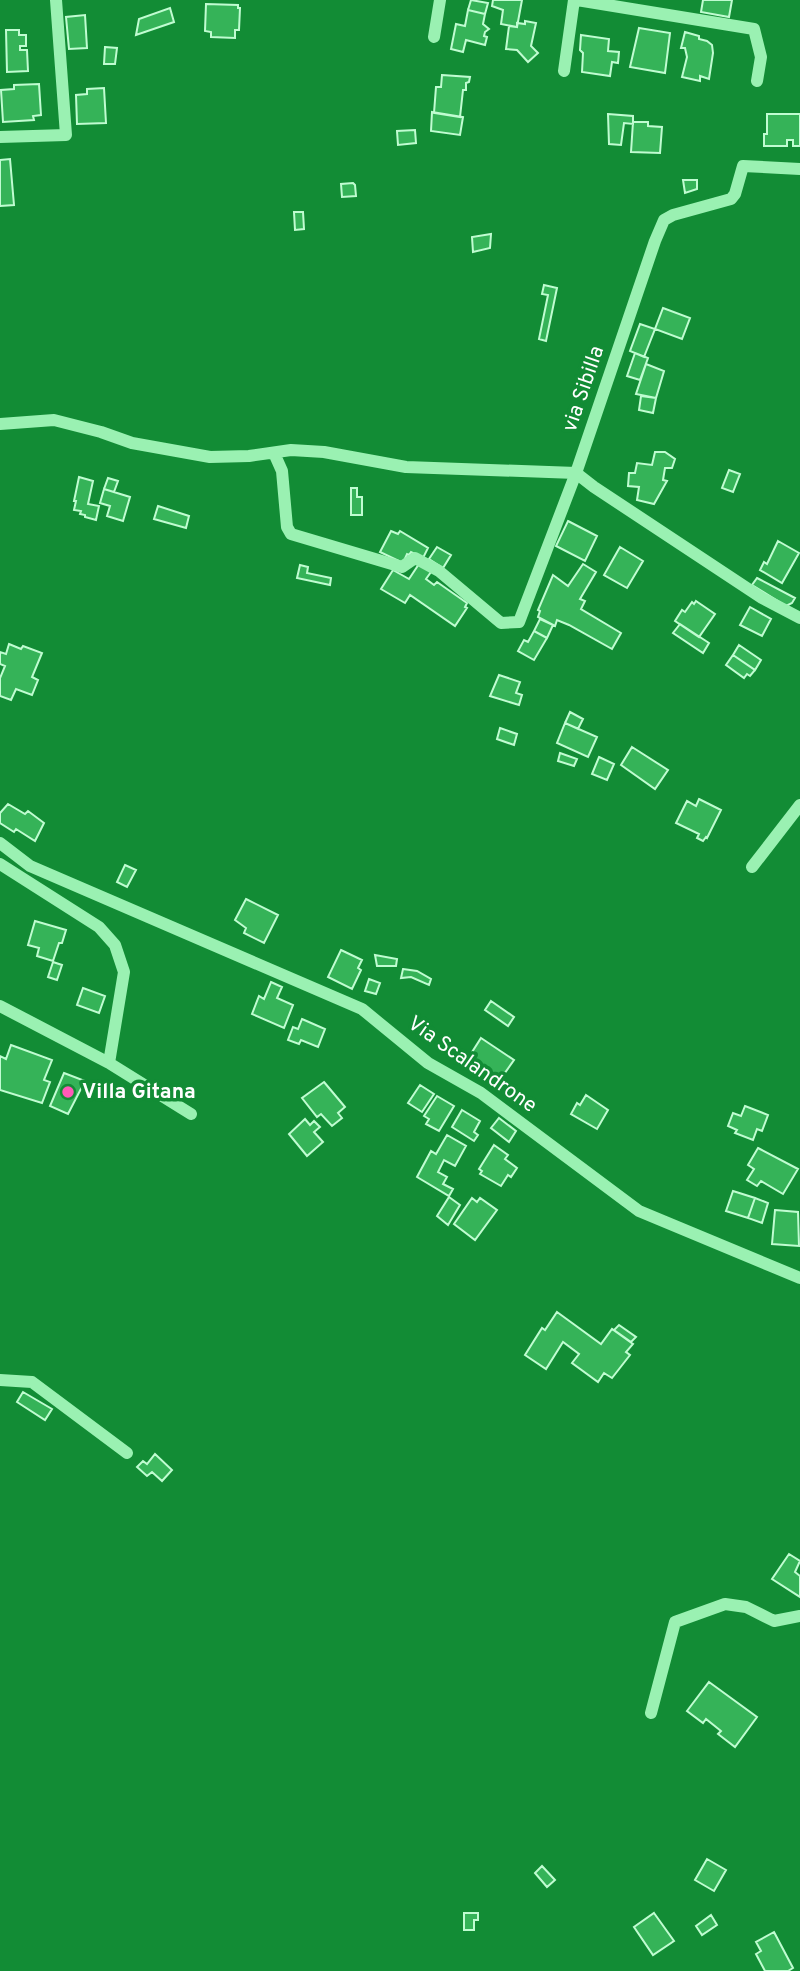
<svg xmlns="http://www.w3.org/2000/svg" width="800" height="1971" font-family="Overpass,sans-serif">
<style>
.building{fill:#35b358;stroke:#c0fcd1;stroke-width:2}
.lines{fill:none;stroke-linecap:round;stroke-linejoin:round}
.minor{stroke:#9af1b2;stroke-width:12}
.poi-dot{fill:#ff5ab7;stroke:#128c35;stroke-width:2.5}
.labels{text-anchor:middle;dominant-baseline:central;stroke-width:7;stroke-linejoin:round;paint-order:stroke}
.street-label{font-size:21px;fill:#fff;stroke:#128c35}
.poi-label{font-size:21px;font-weight:bold;fill:#fff;stroke:#128c35;text-anchor:start}
</style>
<rect width="100%" height="100%" fill="#128c35"/>
<!-- building -->
<path class="building" d="M471,0L488,3L485,14L468,10Z
M493,0H522L517,27L501,24L503,10L492,6Z
M703,0H732L729,17L701,12Z
M206,4L238,5V8H240L239,30H235V38L211,37V32L205,31Z
M170,8L174,22L136,35L139,19Z
M468,10L485,14L483,24L489,29L485,32L484,36L487,37L485,45L466,40L463,52L451,49L456,24L465,26Z
M85,15L87,48L69,49L66,17Z
M525,21L536,23L531,46L538,53L528,62L517,50L506,49L509,26L517,27V23L525,24Z
M639,28L670,33L665,73L630,67Z
M6,30H19V35H26V46H20V50H27L28,71L7,72Z
M685,32L699,36V39L707,41L712,45L713,53L709,79L700,76V81L682,77L687,57L685,48H681Z
M581,35L609,39L608,51L619,52L618,63L612,62L610,76L582,72L583,53L580,50Z
M105,47L117,48L115,64H104Z
M442,75L470,77L469,82L466,83V90H463L460,117L434,113L436,87H441Z
M39,84L41,115L33,116L34,120L3,122L1,90L14,89V85Z
M104,88L106,123L77,124L76,95L87,94V89Z
M432,112L463,117L460,135L431,131Z
M608,114L633,116V124L624,123L621,145L609,144Z
M767,114H800V146H793V140H787V146H764V134H767Z
M633,122H648V126L662,127L660,153L631,152Z
M415,130L416,143L398,145L397,131Z
M10,159L14,205L0,206V160Z
M683,180H697V189L685,193Z
M353,183L355,185L356,196L342,197L341,184Z
M294,212H303L304,229L295,230Z
M491,234L490,248L473,252L472,237Z
M544,285L557,288L546,341L539,339L548,295L542,294Z
M663,308L690,318L682,339L655,329Z
M640,324L655,329L644,357L630,351Z
M635,353L648,358L640,380L627,376Z
M646,364L664,371L656,398L636,394Z
M641,396L656,398L653,413L639,410Z
M655,452H665L675,459L672,468H665L663,480L667,481L654,504L637,500L639,487L628,486L629,473H635L637,463L652,465Z
M729,470L740,474L733,492L722,488Z
M79,477L93,481L88,504L99,506L96,520L85,517V515L80,514L81,511L74,510L76,501H74Z
M108,478L118,481L114,492L104,489Z
M351,488H357V497H362V515H351Z
M104,489L130,497L123,521L107,516L110,506L100,503Z
M158,506L189,516L186,528L154,519Z
M568,521L597,536L585,561L556,546Z
M391,531L398,534L400,531L428,548L423,558L411,552L409,555L407,554L403,563L380,552Z
M778,541L799,553L782,583L760,570L764,562L767,564Z
M437,547L451,555L443,568L429,559Z
M620,547L643,561L627,588L604,575Z
M419,564L431,572L426,579L434,585L437,582L467,603L465,607L467,608L455,626L410,595L405,603L381,589L393,570L409,579Z
M583,564L596,572L580,599L585,601L581,609L621,633L612,649L569,625L557,620L555,626L538,617L540,611L538,610L553,575L568,586Z
M300,565L308,567L307,573L331,578L330,585L297,578Z
M757,578L795,598L792,603L786,606L752,585Z
M696,601L715,614L699,637L675,621L682,610L685,612L692,602L694,604Z
M750,607L771,619L762,636L740,625Z
M540,619L553,625L547,638L534,631Z
M680,624L709,643L703,653L673,633Z
M534,631L547,638L534,660L518,651L524,640L528,642Z
M9,644L21,649L23,646L42,653L32,677L38,680L32,695L16,689L11,700L0,696V678L5,666L0,664V652L6,654Z
M739,645L761,660L755,670L733,655Z
M733,655L755,670L750,676L747,674L744,678L726,665Z
M499,675L520,682L516,693L522,695L519,705L490,696Z
M570,712L583,719L578,729L565,723Z
M565,723L597,737L588,757L557,743Z
M500,728L517,734L514,745L497,739Z
M632,747L668,770L655,789L621,765Z
M560,753L577,759L574,766L558,761Z
M599,757L614,764L607,780L592,774Z
M699,799L721,810L707,838L706,837L703,841L697,838L699,834L676,823L687,801L696,806Z
M8,804L25,814L28,811L44,823L35,841L16,829L14,832L0,823V813Z
M125,865L136,870L127,887L117,882Z
M246,899L278,915L264,943L244,933L246,928L235,920Z
M35,921L66,930L62,943H59L53,961L37,956L39,948L28,945Z
M341,950L362,960L358,968L361,970L352,989L328,977Z
M375,955L397,959L396,966H377Z
M53,962L62,965L57,980L48,977Z
M403,969L417,971L431,979L429,985L411,977L401,978Z
M369,979L380,983L376,994L365,991Z
M271,982L282,987L277,998L293,1005L284,1028L252,1014L259,996L264,999Z
M83,988L105,996L99,1013L77,1005Z
M491,1001L514,1017L508,1026L485,1010Z
M302,1019L325,1029L318,1047L301,1040L299,1044L288,1040L293,1027L298,1029Z
M481,1038L514,1060L497,1084L471,1067L473,1064L467,1060Z
M11,1045L52,1060L44,1080L50,1082L42,1103L0,1090V1056L6,1059Z
M64,1073L85,1081L68,1114L50,1106Z
M324,1082L345,1107L338,1113L342,1118L332,1126L321,1114L317,1117L302,1098Z
M420,1085L434,1094L422,1112L408,1103Z
M586,1095L608,1110L597,1129L571,1114L577,1103L580,1105Z
M437,1096L454,1106L439,1131L426,1124L429,1119L424,1116Z
M745,1106L768,1115L762,1131L757,1129L753,1140L735,1133L737,1130L728,1126L733,1113L741,1116Z
M462,1110L480,1121L474,1132L478,1135L474,1141L452,1127Z
M499,1118L516,1131L509,1142L491,1128Z
M305,1119L310,1125L314,1121L320,1127L314,1132L323,1142L307,1156L289,1134Z
M447,1135L466,1146L455,1166L444,1160L438,1172L447,1177L443,1184L453,1189L449,1196L417,1177L431,1151L436,1154Z
M494,1145L508,1155L505,1159L517,1168L511,1177L508,1175L501,1186L480,1174L482,1171L479,1169Z
M758,1148L798,1169L783,1194L761,1181L757,1186L747,1180L754,1169L748,1165Z
M733,1191L755,1198L748,1218L726,1211Z
M449,1197L460,1205L448,1225L437,1216Z
M472,1198L477,1202L480,1198L497,1210L475,1240L454,1224Z
M755,1198L768,1203L762,1223L748,1218Z
M775,1210L798,1212L799,1246L772,1244Z
M557,1312L601,1344L612,1329L633,1344L626,1352L630,1355L612,1378L604,1373L598,1382L572,1363L579,1354L563,1342L546,1369L525,1355L542,1328L545,1330Z
M619,1325L636,1337L631,1342L614,1330Z
M23,1392L52,1409L45,1420L17,1402Z
M155,1454L172,1470L162,1481L152,1472L147,1476L137,1467L143,1461L147,1464Z
M789,1554L800,1561L795,1572L800,1576V1597L772,1579Z
M709,1682L757,1717L735,1747L718,1734L721,1731L706,1719L703,1723L687,1711Z
M707,1859L726,1870L714,1891L695,1880Z
M542,1866L555,1880L547,1887L535,1873Z
M464,1913H478V1920H474V1930H464Z
M654,1913L674,1941L653,1955L634,1927Z
M711,1915L717,1925L702,1935L696,1926Z
M774,1932L793,1968L788,1971H765L756,1954L761,1951L756,1942Z"/>
<g class="lines">
<!-- minor -->
<path class="minor" d="M577,0L754,29L761,57L757,81
M434,37L440,0
M564,71L574,0
M0,137L66,135L56,0
M800,169L743,166L735,194L731,199L673,215L664,220L655,241L576,473L594,487L762,598L800,618
M0,424L54,420L101,432L132,443L210,457L249,456L291,450L324,452L406,467L576,473L519,622L501,623L439,571L415,558L402,567L291,534L287,527L282,471L274,453
M0,843L30,866L362,1009L428,1063L481,1093L639,1211L800,1278
M0,864L99,927L115,945L124,972L109,1063L0,1006
M752,867L800,805
M109,1063L191,1114
M0,1380L32,1382L127,1453
M651,1713L675,1622L725,1604L746,1607L774,1621L800,1616"/>
</g>
<!-- markers -->
<circle class="poi-dot" cx="68" cy="1092" r="7"/>
<g class="labels">
<!-- street labels -->
<g class="street-label">
<text transform="translate(584 389) rotate(-71)">via Sibilla</text>
<text transform="translate(472 1065) rotate(35)">Via Scalandrone</text>
</g>
<!-- poi labels -->
<g class="poi-label">
<text x="82" y="1092">Villa Gitana</text>
</g>
</g>
</svg>
